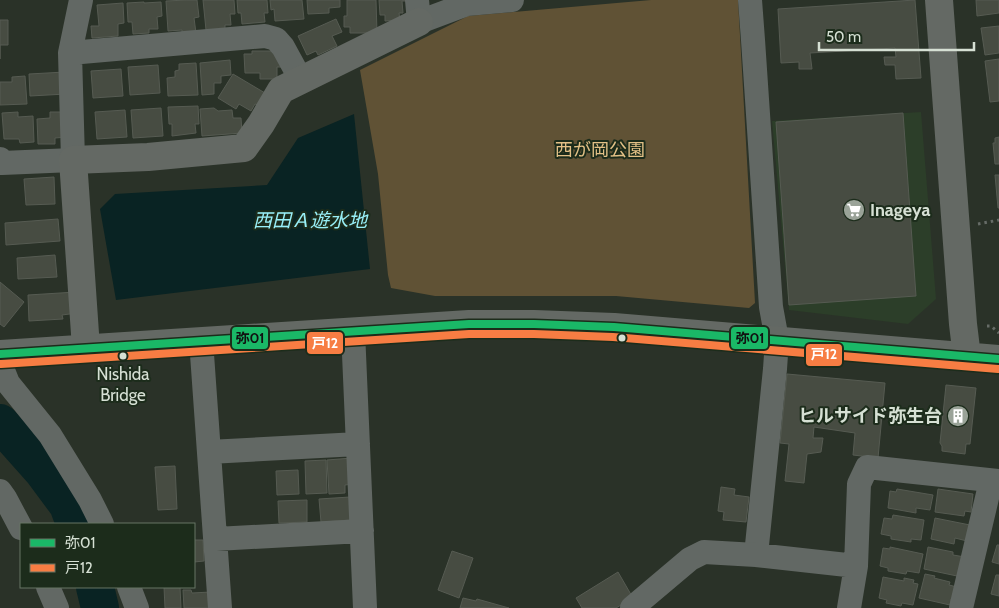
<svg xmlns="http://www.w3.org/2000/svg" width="999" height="608" font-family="Cabin,'Noto Sans JP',sans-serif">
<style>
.built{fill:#2c3e29}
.green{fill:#605235}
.water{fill:#092323}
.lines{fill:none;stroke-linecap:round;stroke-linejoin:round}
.river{stroke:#092323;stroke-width:38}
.building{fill:#474c42;stroke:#565b52}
.path{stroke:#666c67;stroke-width:3;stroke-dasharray:2.5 4;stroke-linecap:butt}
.street{stroke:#626864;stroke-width:24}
.secondary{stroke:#646964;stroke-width:28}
.bus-1-casing{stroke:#1c2c1b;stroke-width:11}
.bus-2-casing{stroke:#1c2c1b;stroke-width:11}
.bus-1{stroke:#1ab867;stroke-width:8}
.bus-2{stroke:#f77d43;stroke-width:8}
.bus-dot{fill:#d6e0d4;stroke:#1c2c1b;stroke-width:2}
.labels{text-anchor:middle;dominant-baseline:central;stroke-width:4;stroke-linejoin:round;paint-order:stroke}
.bus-label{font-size:17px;fill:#d6e0d4;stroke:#1c2c1b}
.park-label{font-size:18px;fill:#e2c086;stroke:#1c2c1b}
.poi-label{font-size:18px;font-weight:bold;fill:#d6e0d4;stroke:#1c2c1b;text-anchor:start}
.water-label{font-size:19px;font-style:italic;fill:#98eff7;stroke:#1c2c1b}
.line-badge{stroke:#1c2c1b;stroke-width:2}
.badge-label{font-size:14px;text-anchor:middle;font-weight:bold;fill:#fff}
.pale-badge-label{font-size:14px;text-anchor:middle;font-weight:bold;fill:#111}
</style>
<rect width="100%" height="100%" fill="#2a3228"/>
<!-- built -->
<path class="built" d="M921,112L936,299L908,324L789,310L772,121Z"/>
<!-- green -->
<path class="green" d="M651,0H738L755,303L749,308L616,296H435L391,288L388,275L378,174L360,70L468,16Z"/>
<!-- water -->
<path class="water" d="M354,114L370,269L116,300L100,209L115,194L267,185L298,138Z"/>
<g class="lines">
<!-- river -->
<path class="river" d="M0,423L42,470L68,505L75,524
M95,587L100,608"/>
</g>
<!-- building -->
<path class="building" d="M187,0H197L199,17L194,18L196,33L182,34V30L168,31L166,1Z
M203,0H234L235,14H230L231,25H225V31L206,30Z
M237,0H267L268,13H264L265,22L242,24L241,13H238Z
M270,0H302L304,19L275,21L274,9L271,10Z
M307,0H340V7L329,8V13L308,14Z
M347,0H376L377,33H350V27H344V16H347Z
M379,0H407V1H402L403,13H399L400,20L385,21V15H380Z
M915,0L921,78L896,79L895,65H885L884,57H896L895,48L810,53L812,69H799V62L781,63L778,9Z
M976,0H999V13L977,16Z
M144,2V3L161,2L162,16L157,17L158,29H149V33L133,34L132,22H128L127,3Z
M123,3L124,23L118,24V36L92,38L91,26H99L97,5Z
M336,19L342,32L332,36L337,46L318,55L316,51L307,55L298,36Z
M0,20H8V45H0V59Z
M999,26V53L985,55L981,28Z
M252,51H282V67H277V79H260V73H245L244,54H252Z
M999,59V101L990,102L985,61Z
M230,60L231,75L221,76V83H214V94L202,95L200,63Z
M196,63L198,95L168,96L167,78L175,77V71L179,70V64Z
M158,65L160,93L130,95L128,67Z
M121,69L123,96L93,98L91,71Z
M65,72L66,94L30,96L29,74Z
M233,74L265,93L258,105L255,104L251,111L239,104L236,109L218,98Z
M25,76L27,104L0,105V82H12V77Z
M198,106L199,124H195L196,133L172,136V124H169L168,107Z
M161,108L163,136L133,138L131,110Z
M214,108L218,111L232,110L233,118H241L242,133L202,136L200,109Z
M125,110L127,137L97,139L95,112Z
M18,112V117L33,116L34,142L20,143L19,139H4L2,113Z
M50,112H66L67,137L55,138V144H38L37,119L50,118Z
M903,113L916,296L789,305L776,122Z
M999,137V164H995L993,143H995V138Z
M995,175H999V208H998Z
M54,177L55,204L26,205L24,179Z
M58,219L60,241L6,245L5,223Z
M55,255L57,277L18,279L17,258Z
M0,282L24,302L4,327L0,324Z
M76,292L77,313L62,315L63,319L29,321L28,295Z
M787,374L885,383L878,458L853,455L855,433L814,427L813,438H823L821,452L807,454L804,483L785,481L789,444L780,443Z
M946,385L976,388L970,444H966L965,454L942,451V446L940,443Z
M352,458L354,484L345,485V493L329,494L327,460Z
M326,460L327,493L306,494L305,461Z
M175,466L177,509L158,510L155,467Z
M298,470L299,494L277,495L276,471Z
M721,487L735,489L734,495L749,497L746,522L723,520L724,512L718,511Z
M897,489L933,495L930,510L916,508V513L888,508L890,491L896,492Z
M938,489L973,494L971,512L965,511L964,516L935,512Z
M350,497L352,520L321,522L319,499Z
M307,500V522L279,523L278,501Z
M893,515L924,520L921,540L911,539V542L891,539V536L881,534L884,518L892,519Z
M935,518L970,525L967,541L955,538L954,544L931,539Z
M194,540H203L204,561L194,562Z
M997,545H999V564L992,562Z
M890,547L923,554L919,573L907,571L906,574L888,571V568L880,566L883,548L890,549Z
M928,547L953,552V555L965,557L957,576L924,569Z
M452,551L473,558L459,598L438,590Z
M618,572L633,598L616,608H582L576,598Z
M925,574L935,576L934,578L950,582L949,585L957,587L954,599H951L950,605L919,598Z
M996,575H999V596L991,594Z
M883,577L904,581V578L914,580L913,583L918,584L913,605L902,603L901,606L886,603L887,600L879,598Z
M164,587H180L181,608H165Z
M183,590H191L192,593L211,592V608H184Z
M463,598L476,601L477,599L509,608H460Z"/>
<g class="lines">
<!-- path -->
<path class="path" d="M978,224L999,220
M987,326H991L999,333"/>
<!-- street -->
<path class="street" d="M417,0L419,22L467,4L512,0
M750,0L753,40L771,307L777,340L775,369L756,555
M70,53L265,36L276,39L283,47L301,80
M0,159L2,163L73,160L70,53L81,0
M353,331L365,608
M201,340L220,608
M0,363L8,383L50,435L90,500L102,524
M209,452L358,444
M0,491L5,498L21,528
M216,539L362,531
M48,587L57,608
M129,587L137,608
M632,608L690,559L704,552L756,555L856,566
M849,608L856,566L859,484L867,467L999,481
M961,608L991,481"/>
<!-- secondary -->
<path class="secondary" d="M939,0L963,324L967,357
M86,348L73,160L148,157L244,148L261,124L281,90L419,22
M0,354L469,324H534L614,327L999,359"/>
<!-- bus-1 casing -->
<g class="bus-1-casing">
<path id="bus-1" d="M0,354L469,324H534L614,327L999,359"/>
</g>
<!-- bus-2 casing -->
<g class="bus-2-casing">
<path id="bus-2" d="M1,364L469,334H534L613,337L998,369"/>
</g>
<!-- bus-1 -->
<use href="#bus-1" class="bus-1"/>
<!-- bus-2 -->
<use href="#bus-2" class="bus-2"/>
</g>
<!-- icons -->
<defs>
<g id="supermarket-disc" transform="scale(1.125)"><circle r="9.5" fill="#9aa398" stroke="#1c2c1b"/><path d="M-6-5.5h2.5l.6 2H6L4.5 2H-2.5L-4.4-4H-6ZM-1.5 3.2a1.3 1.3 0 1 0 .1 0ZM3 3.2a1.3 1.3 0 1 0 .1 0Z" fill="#fff"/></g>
<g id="building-disc" transform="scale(1.125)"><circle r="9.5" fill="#9aa398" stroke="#1c2c1b"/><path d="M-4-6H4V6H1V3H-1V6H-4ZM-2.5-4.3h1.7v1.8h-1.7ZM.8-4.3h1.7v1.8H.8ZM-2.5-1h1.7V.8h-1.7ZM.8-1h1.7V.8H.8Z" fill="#fff"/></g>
</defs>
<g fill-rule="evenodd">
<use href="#supermarket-disc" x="854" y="210"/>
<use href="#building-disc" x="958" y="416"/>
</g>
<!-- markers -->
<g class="bus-dot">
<circle cx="622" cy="338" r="4.5"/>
<circle cx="123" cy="356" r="4.5"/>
</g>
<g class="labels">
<!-- bus labels -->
<g class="bus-label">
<text x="123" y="374">Nishida<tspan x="123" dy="21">Bridge</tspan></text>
</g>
<!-- park labels -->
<g class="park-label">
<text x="600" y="150">西が岡公園</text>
</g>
<!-- poi labels -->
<g class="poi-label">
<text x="870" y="210">Inageya</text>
<text x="942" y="416" text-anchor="end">ヒルサイド弥生台</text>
</g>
<!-- water labels -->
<g class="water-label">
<text x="310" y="220">西田Ａ遊水地</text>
</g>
</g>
<g class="line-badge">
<rect x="231" y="326" width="38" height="24" rx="5" fill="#1ab867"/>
<rect x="730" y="326" width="39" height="24" rx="5" fill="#1ab867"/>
<rect x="306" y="331" width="38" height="24" rx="5" fill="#f77d43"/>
<rect x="805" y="343" width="38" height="24" rx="5" fill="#f77d43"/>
</g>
<g class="badge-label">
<text x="325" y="348">戸12</text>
<text x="824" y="359">戸12</text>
</g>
<g class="pale-badge-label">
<text x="250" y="343">弥01</text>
<text x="750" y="343">弥01</text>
</g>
<!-- legend -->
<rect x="20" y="523" width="175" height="65" fill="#1c2c1b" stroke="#667465"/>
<rect x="30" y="539" width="25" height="8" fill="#1ab867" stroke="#667465"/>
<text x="65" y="548" font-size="15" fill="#d6e0d4">弥01</text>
<rect x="30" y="564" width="25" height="8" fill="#f77d43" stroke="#667465"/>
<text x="65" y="573" font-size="15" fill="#d6e0d4">戸12</text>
<!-- scale -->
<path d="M819 42v8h155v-8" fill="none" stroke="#d6e0d4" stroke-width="2.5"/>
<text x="826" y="42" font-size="15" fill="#d6e0d4" stroke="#1c2c1b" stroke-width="4" paint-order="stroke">50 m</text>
</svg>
